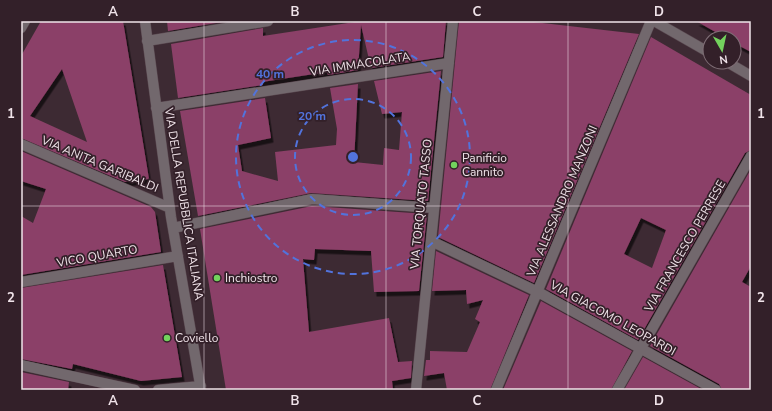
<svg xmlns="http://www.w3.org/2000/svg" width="772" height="411" font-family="'Nunito Sans',sans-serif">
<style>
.building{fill:#8b4067;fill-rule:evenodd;filter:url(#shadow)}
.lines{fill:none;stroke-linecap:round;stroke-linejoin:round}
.minor-casing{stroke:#5a4850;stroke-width:11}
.minor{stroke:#72686d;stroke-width:10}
.grid{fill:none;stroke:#f0e3e9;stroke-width:1;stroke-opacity:0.55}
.ring{fill:none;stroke:#5273dc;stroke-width:2;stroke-dasharray:7 5}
.poi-dot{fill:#73d25d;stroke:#332029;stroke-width:1.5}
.labels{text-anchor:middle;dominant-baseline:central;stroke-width:3.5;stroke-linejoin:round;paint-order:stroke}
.street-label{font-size:12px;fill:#f0e3e9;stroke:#332029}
.poi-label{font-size:12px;fill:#f0e3e9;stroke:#332029;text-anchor:start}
.centre{fill:#5273dc;stroke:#332029;stroke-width:2}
.ring-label{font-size:12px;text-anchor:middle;font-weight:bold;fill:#5273dc;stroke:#332029;stroke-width:3.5;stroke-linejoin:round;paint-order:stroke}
.neatline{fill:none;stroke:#f0e3e9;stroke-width:1.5}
.grid-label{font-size:13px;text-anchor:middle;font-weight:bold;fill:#f0e3e9}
</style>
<defs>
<filter id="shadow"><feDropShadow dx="2.5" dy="4.5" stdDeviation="0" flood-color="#0009"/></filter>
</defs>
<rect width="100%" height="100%" fill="#3d2a33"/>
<!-- building -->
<path class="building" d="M41,21H123L149,179L125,182L21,138V56ZM62,69L87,142L30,116Z
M167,21H228L168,31Z
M361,21H446L443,57L371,68L361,25L358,70L328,75L327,72L262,82L263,85L178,98L171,44L263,28V36Z
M459,21H525L639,34L534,283L438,237Z
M696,21H751V52L734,43V38H726Z
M651,37L751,95V150L745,153L638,340L546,289ZM641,218L666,230L652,268L624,254Z
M441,71L428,201L311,193L198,216L180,111L265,98L271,138L238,145L242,171L278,181L275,152L336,145L337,129L330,88L358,84L354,162L383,165L384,148L399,150L402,112L382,114L374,81Z
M21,151L151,207L155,212L161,252L21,275V216L33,223L46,189L21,181Z
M751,169V266L742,282L751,287V390H722L719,384L650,346Z
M312,206L427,214L419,291L374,292L371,251L315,249L314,260L303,259L309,332L389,318L398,362L412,361L411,378L392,381L393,390H226L200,229Z
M436,251L529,295L490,390H447L444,373L424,376L426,360H430V351L467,352L480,322L475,319L483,300L467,304L466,290L432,291Z
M163,265L182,377L141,381L73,364L72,369L21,359V288Z
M541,301L632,351L611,390H503Z
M643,357L703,390H624Z
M21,372L69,382L68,390H21Z"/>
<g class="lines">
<!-- minor casing -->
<g class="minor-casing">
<path id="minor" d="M145,21L171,217L201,390
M654,21L710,53
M21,28L25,21
M147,41L268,21
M727,62L751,76
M156,108L449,63
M21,144L170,208
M173,228L312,199L434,208
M431,241L538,292L716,390
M21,282L178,256
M21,365L135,390
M158,390L201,386
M416,390L453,21
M496,390L651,21
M617,390L751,156"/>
</g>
<!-- minor -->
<use href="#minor" class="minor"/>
</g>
<!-- grid -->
<path class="grid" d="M204,21V390M386,21V390M568,21V390M21,206H751"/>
<!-- distance rings -->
<g class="ring">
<circle cx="353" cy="157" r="58"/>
<circle cx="353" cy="157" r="117"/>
</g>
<!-- markers -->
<g class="poi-dot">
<circle cx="454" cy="165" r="4"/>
<circle cx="217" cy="278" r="4"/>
<circle cx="167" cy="338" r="4"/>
</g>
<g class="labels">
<!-- street labels -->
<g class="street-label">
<text transform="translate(360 64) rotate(-9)">VIA IMMACOLATA</text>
<text transform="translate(100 164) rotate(23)">VIA ANITA GARIBALDI</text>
<text transform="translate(562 201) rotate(-67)">VIA ALESSANDRO MANZONI</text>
<text transform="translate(184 204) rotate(81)">VIA DELLA REPUBBLICA ITALIANA</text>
<text transform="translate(421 204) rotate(-84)">VIA TORQUATO TASSO</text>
<text transform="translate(685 246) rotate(-60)">VIA FRANCESCO PERRESE</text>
<text transform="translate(97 256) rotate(-10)">VICO QUARTO</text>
<text transform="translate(613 318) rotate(29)">VIA GIACOMO LEOPARDI</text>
</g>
<!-- poi labels -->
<g class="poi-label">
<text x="462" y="158">Panificio<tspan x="462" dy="14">Cannito</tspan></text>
<text x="225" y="278">Inchiostro</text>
<text x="175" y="338">Coviello</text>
</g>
</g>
<circle cx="353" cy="157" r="6" class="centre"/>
<g class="ring-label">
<text x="270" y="78">40 m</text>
<text x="312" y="120">20 m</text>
</g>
<!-- border -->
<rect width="772" height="411" fill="none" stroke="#332029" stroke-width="44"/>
<!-- north arrow -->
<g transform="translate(722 50) rotate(171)"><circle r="19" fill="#332029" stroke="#7f6e76"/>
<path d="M0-3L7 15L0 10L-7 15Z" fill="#73d25d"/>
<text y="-6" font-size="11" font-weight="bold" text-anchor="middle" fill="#f0e3e9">N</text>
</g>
<rect x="22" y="22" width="728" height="367" class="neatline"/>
<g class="grid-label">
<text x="113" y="16">A</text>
<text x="295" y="16">B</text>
<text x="477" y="16">C</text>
<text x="659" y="16">D</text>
<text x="11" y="118">1</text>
<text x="761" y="118">1</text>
<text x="11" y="302">2</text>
<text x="761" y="302">2</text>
<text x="113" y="405">A</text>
<text x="295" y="405">B</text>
<text x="477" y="405">C</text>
<text x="659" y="405">D</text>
</g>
</svg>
